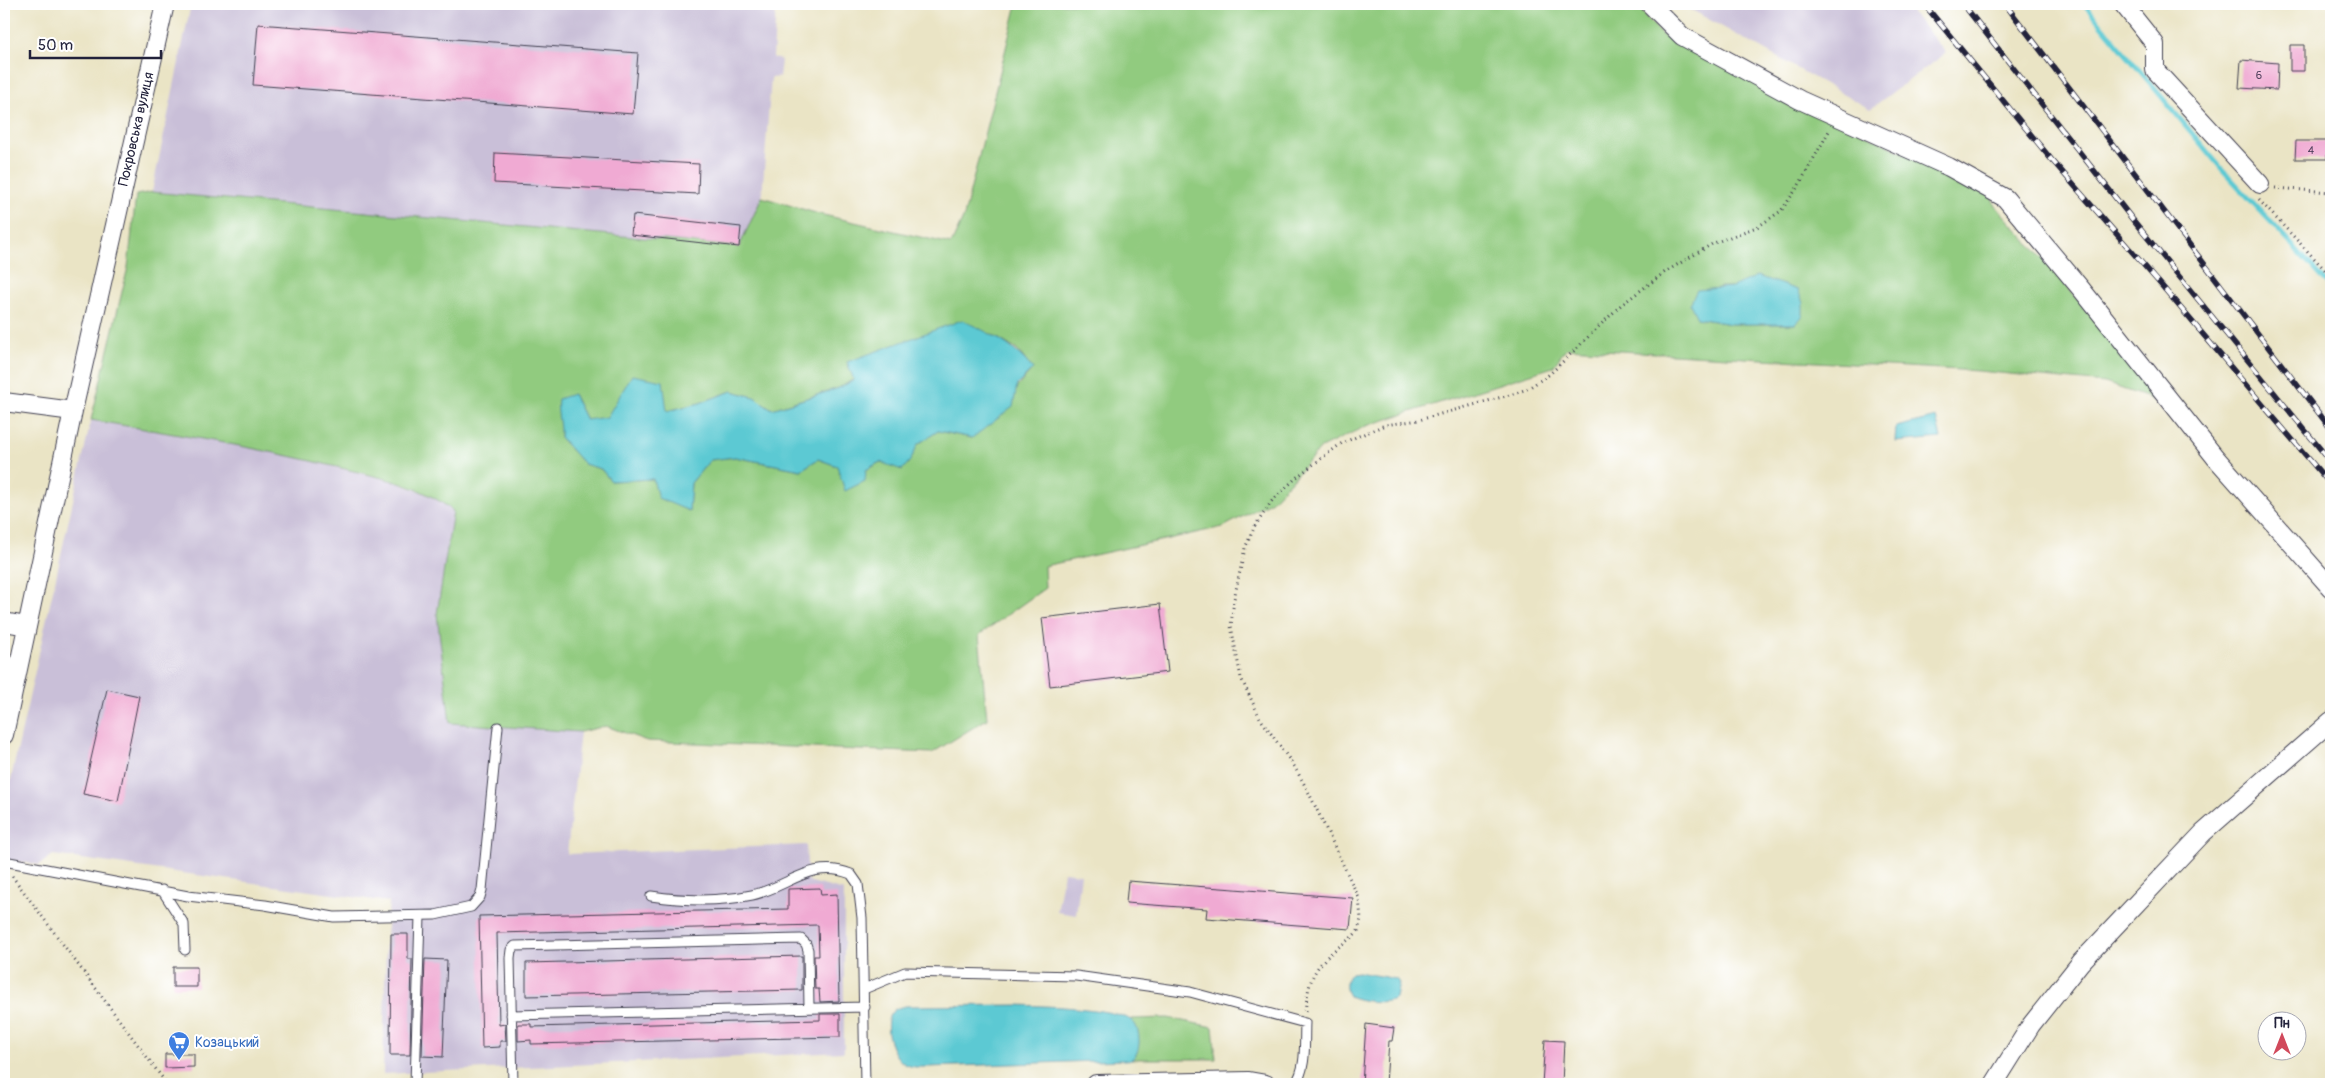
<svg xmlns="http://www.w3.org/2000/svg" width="2335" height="1088" font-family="Pangolin,sans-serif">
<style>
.industrial{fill:#c9bfd8}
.green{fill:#91cb7f;stroke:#5a765d;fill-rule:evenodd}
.water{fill:#5cc9d3;stroke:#3f7687}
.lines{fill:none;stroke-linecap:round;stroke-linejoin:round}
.stream{stroke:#5cc9d3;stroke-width:5}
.building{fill:#f0aad3}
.lane-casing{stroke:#403f50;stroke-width:11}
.street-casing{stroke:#403f50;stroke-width:20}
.path{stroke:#403f50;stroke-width:3;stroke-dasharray:1 4;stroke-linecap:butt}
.lane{stroke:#fff;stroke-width:9}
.street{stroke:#fff;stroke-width:18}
.rail-casing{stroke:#22223b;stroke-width:5.5}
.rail{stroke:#fff;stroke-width:4;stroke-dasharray:11;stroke-linecap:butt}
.labels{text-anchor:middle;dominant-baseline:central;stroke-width:4;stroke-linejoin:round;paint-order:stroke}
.number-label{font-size:11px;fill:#564461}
.street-label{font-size:14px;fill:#22223b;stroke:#fff}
.shop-label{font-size:14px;fill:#366cbe;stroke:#fff;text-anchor:start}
</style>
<rect width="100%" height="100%" fill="#fff"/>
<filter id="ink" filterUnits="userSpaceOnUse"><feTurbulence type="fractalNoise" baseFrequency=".02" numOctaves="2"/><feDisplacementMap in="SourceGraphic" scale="10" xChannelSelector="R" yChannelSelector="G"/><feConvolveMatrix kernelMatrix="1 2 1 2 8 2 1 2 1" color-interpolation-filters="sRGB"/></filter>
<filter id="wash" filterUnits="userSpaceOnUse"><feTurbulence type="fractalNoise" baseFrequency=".0096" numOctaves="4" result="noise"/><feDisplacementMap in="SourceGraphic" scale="20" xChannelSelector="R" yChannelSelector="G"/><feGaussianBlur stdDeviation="1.12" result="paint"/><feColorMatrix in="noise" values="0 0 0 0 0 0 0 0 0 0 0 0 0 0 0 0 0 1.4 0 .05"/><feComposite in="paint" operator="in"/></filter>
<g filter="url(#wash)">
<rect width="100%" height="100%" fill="#eae4c5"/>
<!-- industrial -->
<path class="industrial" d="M191,4H776L773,58L781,60L779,77L771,78L762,197L739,247L152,192Z
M1681,4H1905L1946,53L1870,109Z
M91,420L266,450L393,481L438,498L453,511L437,614L451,723L580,732L567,854L806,845L808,881L844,891V1052L383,1074L386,939L389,902L53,855L39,865L4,859V810Z
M1064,872L1081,874L1076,915L1057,912Z"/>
<!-- green -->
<path class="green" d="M1017,4H1635L1663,36L1992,196L1994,204L2047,263L2150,386L2157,401L2105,383L1978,371L1566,348L1553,367L1366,426L1321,448L1272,501L1223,527L1044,566L1045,588L979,635L987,719L932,753L647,741L606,726L580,732L450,723L437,614L453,511C421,484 377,477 337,467C256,447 174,434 91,420L128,267L136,195L152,192L739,247L762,197L819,214L951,244L964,216ZM1720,287H1732L1795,324H1731L1697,318ZM991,334L1017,350L1033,369L972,438L938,431L918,444L910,461L880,462L866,470L837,466L818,459L801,470L735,457L710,460L691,483L689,511L653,479L611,481L601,469L584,464L560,437L561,424L573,394L586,420L667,411L700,403L732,391L754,397L772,409L839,388L854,379L847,362Z
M1168,1018L1213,1027L1216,1059H1132C1144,1048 1137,1031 1131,1019Z"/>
<!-- water -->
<path class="water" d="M1757,276L1798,290L1803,303V316L1795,324H1731L1697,318L1690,304L1697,290L1732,287Z
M962,320C993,335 1011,343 1033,369L1017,385L1013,407L972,438L938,431L918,444L910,461L902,470L880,462L866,470L865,481L845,491L837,466L818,459L801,470L735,457L710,460L691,483L689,511L658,498L653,479L611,481L601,469L584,464L560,437C561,424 556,412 558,399L573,394L586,420L607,417L632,375L663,381L667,411L700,403L732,391L754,397L772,409L839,388L854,380L847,362Z
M1936,417L1941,438L1895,442L1896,427Z
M1358,972L1396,979L1399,983L1396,998C1386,1005 1359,1001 1349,996C1344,989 1345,979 1351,973Z
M1017,1005C1039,1006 1116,1007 1132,1021C1140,1027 1142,1049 1134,1057C1132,1060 1127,1060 1123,1060L928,1067C921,1067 912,1068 905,1064C892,1058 881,1024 892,1012C895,1008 901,1007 906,1006Z"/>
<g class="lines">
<!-- stream -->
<path class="stream" d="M2084,4L2221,168L2331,287"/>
</g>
<g id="blocks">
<!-- building -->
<path class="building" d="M258,24L638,53L633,114L253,85Z
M2290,45H2304V71H2290Z
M2241,60L2278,63L2277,90L2239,88Z
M2296,141H2327V159H2295Z
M495,153L699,164L698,194L494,183Z
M633,215L741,227L739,247L631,235Z
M1160,604L1168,672L1050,686L1042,618Z
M107,689L139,696L118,801L83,794Z
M1128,881L1353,898L1350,929L1206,918L1207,909L1126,903Z
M820,888L821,895L837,894L839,1001L820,1002L819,989H815L814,956H819L818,925L497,933L499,1025L505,1024L506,1041H500V1047L482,1048L479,916L788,909V889Z
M391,934H408V959H412L410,1055H390Z
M802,956V990L526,996V963Z
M425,959L447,960L443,1057L422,1056Z
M173,967H197V987H173Z
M820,1014H840V1037L531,1044V1040L518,1041V1024H531V1027L820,1020Z
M1366,1024L1394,1028L1392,1041H1389L1386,1084H1362Z
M1545,1040L1564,1041L1562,1084H1542Z
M165,1054H194V1067L165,1068Z"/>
</g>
</g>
<g filter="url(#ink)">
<use href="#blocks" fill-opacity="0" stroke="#403f50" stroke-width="1"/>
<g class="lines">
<!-- lane casing -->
<g class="lane-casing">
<path id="lane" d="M4,861L188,896L265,905L334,917L435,915L471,907L480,897L482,890L498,727
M162,890L184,924L185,950
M651,896C685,901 718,902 752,895C787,888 811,858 851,874L858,884L862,918L865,1084
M864,989L905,972L1076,976L1190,992L1305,1023C1304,1042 1307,1069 1295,1084
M511,1015L865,1007
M415,1084L420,916
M513,1084L510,958L511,950L515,946L801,939L806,944L808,950L809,1008"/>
</g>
<!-- street casing -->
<g class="street-casing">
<path id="street" d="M1650,4L1682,36L1800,100L1949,167L2005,198L2082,290L2215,457L2331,588
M2123,4L2155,44V70L2260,184
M4,402L73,411
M4,622L27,626
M4,735L73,411L165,4
M1096,1084L1249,1081L1266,1084
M1994,1084L2031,1025L2081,962L2117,924L2203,833L2331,721"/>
</g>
<!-- path -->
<path class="path" d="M2275,188L2331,192
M2259,200L2331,276
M12,876L167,1084
M1305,1011C1309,981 1312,969 1336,949C1344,943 1352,938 1358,931L1361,919L1359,898L1308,791L1294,766L1260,718L1241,678L1231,626L1234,599L1245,548L1255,526L1272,501L1298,476L1342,443L1385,425L1419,420L1513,394L1527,389L1550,374L1620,306L1665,272L1714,243L1759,226L1781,211L1799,185L1829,131"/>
<!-- lane -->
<use href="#lane" class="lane"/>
<!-- street -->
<use href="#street" class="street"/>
<!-- rail casing -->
<g class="rail-casing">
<path id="rail" d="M1924,4L2051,159L2162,286L2331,485
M1963,4L2133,220L2331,462
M2005,4L2331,429"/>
</g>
<!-- rail -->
<use href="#rail" class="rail"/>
</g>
</g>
<!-- icons -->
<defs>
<g id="supermarket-pin" transform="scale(1.125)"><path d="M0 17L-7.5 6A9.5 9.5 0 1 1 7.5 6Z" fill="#3f7fe0" stroke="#fff"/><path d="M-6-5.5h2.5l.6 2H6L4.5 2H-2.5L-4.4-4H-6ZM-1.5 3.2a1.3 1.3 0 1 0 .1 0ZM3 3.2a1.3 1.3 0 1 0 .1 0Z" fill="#fff"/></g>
</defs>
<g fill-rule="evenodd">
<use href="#supermarket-pin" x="179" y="1042"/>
</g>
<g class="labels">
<!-- number labels -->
<g class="number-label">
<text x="2259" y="75">6</text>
<text x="2311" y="150">4</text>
</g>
<!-- street labels -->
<g class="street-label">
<text transform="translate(136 129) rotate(-77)">Покровська вулиця</text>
</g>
<!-- shop labels -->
<g class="shop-label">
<text x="195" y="1042">Козацький</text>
</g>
</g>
<!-- margin -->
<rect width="2335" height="1088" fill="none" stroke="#fff" stroke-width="20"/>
<!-- north arrow -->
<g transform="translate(2282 1036)"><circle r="24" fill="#ffffff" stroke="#a7a7b1"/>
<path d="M0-4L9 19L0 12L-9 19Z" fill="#d1495b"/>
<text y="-8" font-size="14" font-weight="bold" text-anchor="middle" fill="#22223b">Пн</text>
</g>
<!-- scale -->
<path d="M30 50v8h131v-8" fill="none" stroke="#22223b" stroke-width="2.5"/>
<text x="38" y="50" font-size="15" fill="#22223b" stroke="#ffffff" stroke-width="4" paint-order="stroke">50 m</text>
</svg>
